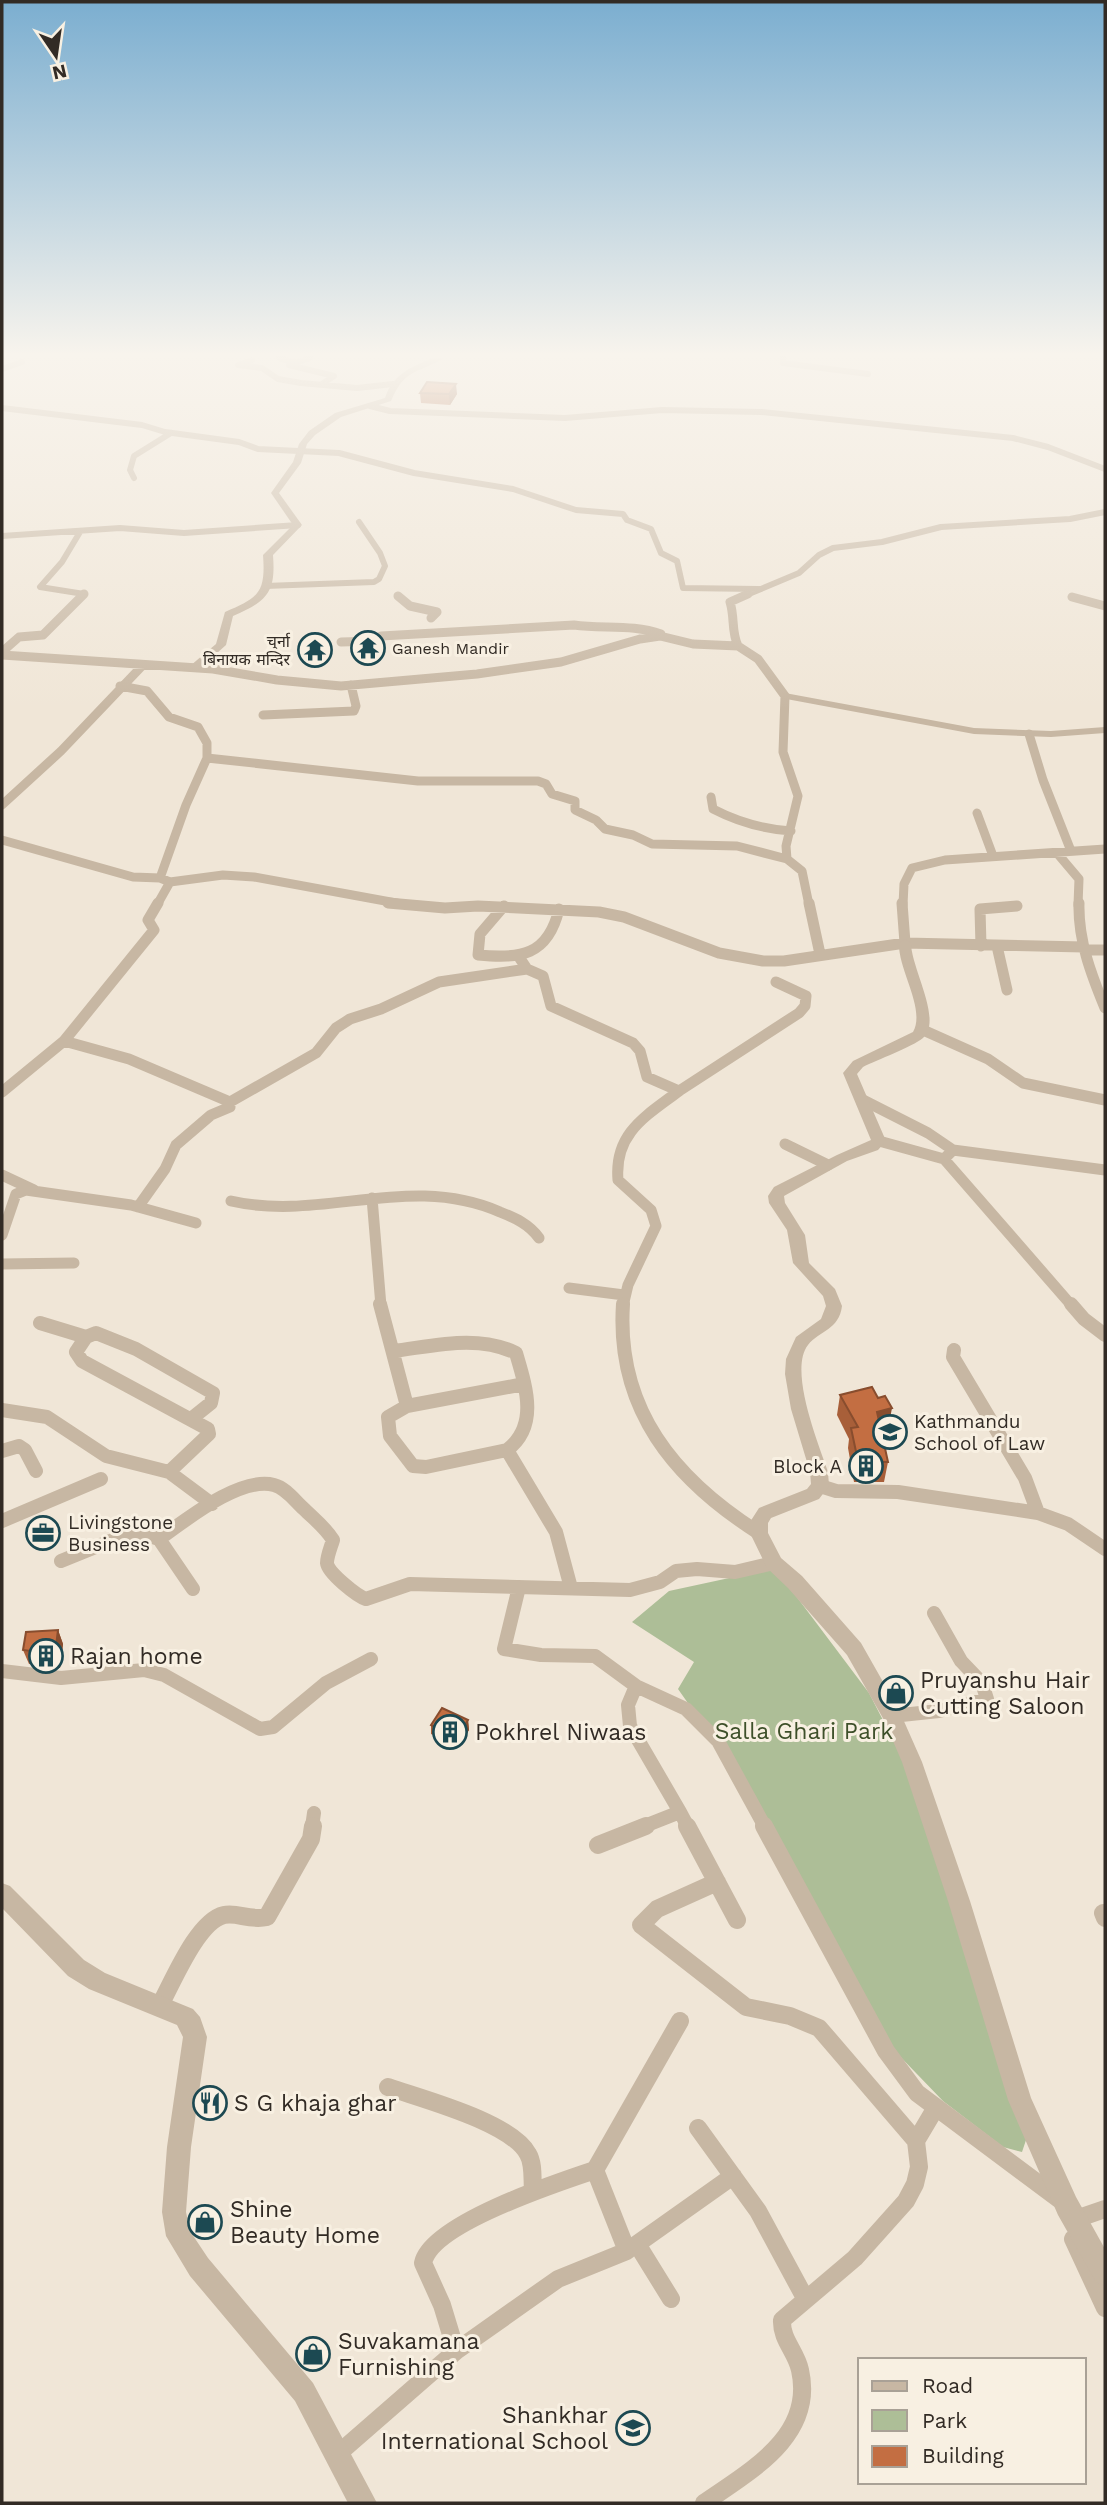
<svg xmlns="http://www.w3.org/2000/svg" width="1107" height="2505" font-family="'Work Sans','Noto Sans Devanagari',sans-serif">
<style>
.green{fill:#adbe97}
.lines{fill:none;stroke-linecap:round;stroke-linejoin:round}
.minor-far4{stroke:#c7b7a3;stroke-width:6}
.minor-far3{stroke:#c7b7a3;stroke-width:9}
.minor-far2{stroke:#c7b7a3;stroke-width:11}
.minor-far1{stroke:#c7b7a3;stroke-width:14}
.minor{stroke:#c7b7a3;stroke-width:18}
.tertiary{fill:#c7b7a3;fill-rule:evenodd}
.wall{fill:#a85f39}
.shaded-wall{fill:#884d2e}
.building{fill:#c36e42;stroke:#884d2e;stroke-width:2}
.labels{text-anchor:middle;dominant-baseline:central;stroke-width:6;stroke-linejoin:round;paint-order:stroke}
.far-poi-label{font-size:16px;fill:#322b25;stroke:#f8f0e2;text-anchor:end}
.poi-label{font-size:19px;fill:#322b25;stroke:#f8f0e2;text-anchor:start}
.near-poi-label{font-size:23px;fill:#322b25;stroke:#f8f0e2;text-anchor:start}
.near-park-label{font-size:23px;fill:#3e502a;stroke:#f8f0e2}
</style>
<rect width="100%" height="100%" fill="#f0e6d7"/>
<!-- green -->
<path class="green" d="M775,1568L869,1693L906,1765L1027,2137L1022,2152L1003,2147L943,2101L889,2045L697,1716L678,1689L694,1662L632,1622L669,1591Z"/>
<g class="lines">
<!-- minor-far4 -->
<path class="minor-far4" d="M279,358L296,363
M310,358L289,365L334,376L322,384
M783,358V363L868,374
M252,360L238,365L262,368L278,379L301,383L357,388L393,384
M2,369L22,362
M370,406L390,411L565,418L662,410L761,412L1013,438L1048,447L1105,469
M2,408L142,425L165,432L239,442L258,449L339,453L414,473L513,489L576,510L623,514L627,520L651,529L661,553L677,561L683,588L758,589
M134,478L130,470L134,456L171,433
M80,532L62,562L40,587L84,594L82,596
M2,536L120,528L184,533L298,525
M265,586L374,582L379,579L385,566L380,553L359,522
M744,596L799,573L819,555L833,548L882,542L941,527L1070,519L1105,512"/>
<!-- minor-far3 -->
<path class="minor-far3" d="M398,596L410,606L437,612L431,618
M1072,597L1105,606
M341,642L377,641L381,636L574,625C603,629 633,624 661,634
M738,646C731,631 735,618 730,602L748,594
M2,652L19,637L43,635L84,594
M2,655L213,669L277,680L341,686L477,674L561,662L640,639L660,636L693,644L738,646L758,659L785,696L783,752L798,796L786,846L787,859L802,871L809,905
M120,686L147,691L169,717L198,727L207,743V758L186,805L160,878
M263,715L354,711L356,706L351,685
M1029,734L1043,780L1071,851
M207,758L418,781H538L546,784L552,794L575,801V810L596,820L605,829L633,835L652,844L737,846L787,859
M711,797L713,809C738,822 763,829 791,831
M2,805L61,751L143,665
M977,813L993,856
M2,840L133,877L160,878L170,882L223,875L254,877L407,905
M1057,853L1079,879L1078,905
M157,905L170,882
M903,905L904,884L912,868L945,860L1105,849"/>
<!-- minor-far2 -->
<path class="minor-far2" d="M388,903L445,908L478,906L599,912L624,917L719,953L763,961H784L905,943L1084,947
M809,903L820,954
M902,903L905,943
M1079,903C1078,940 1091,974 1105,1008
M504,906L480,934L478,955C520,959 548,956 559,909
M981,946L980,909L1017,906
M997,946L1007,990
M1085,950H1105
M519,957L527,969L543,976L551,1006L633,1043L640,1051L647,1077L679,1091C646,1116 614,1133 618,1180L651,1210L656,1226L628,1285L623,1306
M923,1030L988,1059L1023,1083L1105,1100
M64,1041L154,930L148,920L158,903
M679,1091L799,1013L805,1006L806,996L776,982
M2,1092L64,1041L129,1059L230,1102V1107L211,1115L176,1145L165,1169L138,1207
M863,1100L928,1133L953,1150
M230,1102L316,1053L336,1028L350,1019L381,1009L439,982L527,969
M879,1141L944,1159L1072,1306
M785,1144L828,1165
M944,1159L953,1150L1105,1170
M2,1175L34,1190
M372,1198L381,1306
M231,1201C323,1222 409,1172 500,1212C515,1218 529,1224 539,1238
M2,1235L16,1194L26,1190L131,1205L196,1223
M2,1264L74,1263
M569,1288L624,1295"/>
<!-- minor-far1 -->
<path class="minor-far1" d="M380,1304L407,1406
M623,1304C616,1409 674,1479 759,1533
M1071,1304L1084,1319L1105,1335
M40,1323L86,1337
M954,1350L953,1357L1025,1478L1038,1513
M393,1351C434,1346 477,1334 516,1353C526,1387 539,1426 507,1450L556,1532L571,1588
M2,1410L47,1417L106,1456L169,1472
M191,1419L211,1403L213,1393L136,1349L96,1333L86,1337L76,1352L82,1361L208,1429L209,1434L169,1472L212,1504
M507,1450L426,1467L413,1466L390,1436L388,1417L407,1406L524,1384
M2,1451L19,1446L25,1450L36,1471
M820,1486L836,1491L898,1492L1038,1513L1068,1524L1105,1549
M2,1521L101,1479
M159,1539L193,1589
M61,1561L135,1531L159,1539C186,1520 240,1476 274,1485C286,1488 295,1501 304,1509C314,1519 325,1527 333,1540C331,1547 327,1556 327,1563C328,1573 357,1596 366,1599L410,1584L630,1590L660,1582L676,1571L697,1569L735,1572L774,1563
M519,1587L504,1649L541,1655L595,1656L636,1686L686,1709L718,1741L765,1827
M2,1671L61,1678L144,1670L164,1675L260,1729L273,1727L326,1683L371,1659
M636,1686L628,1705L630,1726L680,1812L642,1827
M892,1716L939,1711L987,1699L982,1683L961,1661L934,1613
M680,1812L688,1827
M312,1827L314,1813"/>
<!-- minor -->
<path class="minor" d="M687,1826L737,1920
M764,1826L886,2051L917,2093L1059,2199
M598,1845L646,1826
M717,1882L657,1909L641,1925L746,2007L790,2016L819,2028L916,2141
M1103,1913L1105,1918
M159,2007C172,1984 197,1921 224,1915C238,1912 249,1921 267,1917L311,1839L313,1826
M388,2087C422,2099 511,2122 528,2154C534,2164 532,2179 533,2191
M698,2128L758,2211L805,2298
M595,2170L680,2021
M595,2170L627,2251L558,2279L456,2351L442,2305L423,2263C431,2224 559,2182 595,2170Z
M1073,2220L1105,2209
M1073,2239L1105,2308
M671,2299L637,2244L733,2176
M339,2453L456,2351
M704,2503C750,2471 815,2436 800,2370C796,2351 781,2340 782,2320L855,2258L906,2201L915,2184L919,2167L916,2141L935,2109"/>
<!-- tertiary -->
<path class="tertiary" d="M433,358H444C416,375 406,367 391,401L341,417L315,435L307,444L301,463L279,493L302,525L273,555C276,593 267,601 233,616L226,645L198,670H190V666L216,644L225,612C258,598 266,593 263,555L293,525L271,493L293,462L299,444L309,431L335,413L385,398C393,374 411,367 433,358Z
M785,693L974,728L1051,731L1105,727V733L1051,737L974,734L781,698V694Z
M905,939L911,943C911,968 943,1020 923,1038C912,1047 877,1060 863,1067L857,1074L886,1141L878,1150L847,1161L784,1196L785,1203L805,1235L809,1263L835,1289L842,1306C839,1330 820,1330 808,1345C788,1370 819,1445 828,1472L829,1486L819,1499L771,1518L768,1523V1533L781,1558L802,1576L861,1643L899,1710L922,1762L970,1901L1031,2098L1076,2197L1105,2249V2286L1096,2282L1058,2215L1008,2100L948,1901L902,1762L884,1720L847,1655L788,1588L767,1568L750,1533V1522L759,1508L807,1489L811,1484L810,1472L791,1409L785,1374L786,1359L796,1337L821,1319L826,1306L823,1296L793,1263L787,1230L769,1203L768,1196L774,1187L837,1155L871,1140L843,1073L853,1061L913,1032C926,1009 898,970 899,943Z
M2,1883L10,1886L84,1960L105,1973L193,2009L200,2017L207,2037L191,2147L186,2212L190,2231L208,2258L313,2383L377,2503H348L295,2401L190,2276L166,2236L162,2212L167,2147L183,2037L177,2025L89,1989L68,1976L2,1908Z"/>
</g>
<!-- wall -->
<path class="wall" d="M420,393L457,394L450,405L421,403Z
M840,1395L888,1429L881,1430L888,1462L884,1482H854L848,1448L849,1439L837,1415Z
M58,1630L63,1644L60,1668L29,1664L23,1650Z
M468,1720L469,1730L458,1747L431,1734V1725Z"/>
<!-- shaded-wall -->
<path class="shaded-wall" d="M456,384L457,394L450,405L449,394Z
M892,1408L888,1429L873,1432L877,1412Z
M58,1630L63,1644L60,1668L55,1654Z
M468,1720L469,1730L458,1747L457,1738Z"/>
<!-- building -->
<path class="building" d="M427,382L456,384L449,394L420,393Z
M872,1387L878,1398L885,1396L892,1408L877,1412L888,1462L858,1461L851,1428L858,1427L840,1395Z
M58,1630L55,1654L23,1650L26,1632Z
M442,1708L468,1720L457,1738L431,1725Z"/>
<!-- sky -->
<linearGradient id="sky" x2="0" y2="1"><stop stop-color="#7baed0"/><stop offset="0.5" stop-color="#f8f4ed"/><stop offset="1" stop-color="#f8f4ed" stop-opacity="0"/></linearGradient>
<rect width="1107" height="709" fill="url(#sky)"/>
<!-- icons -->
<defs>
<g id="temple-ring" transform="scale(1.75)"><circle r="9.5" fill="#f8f0e2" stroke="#1c4952" stroke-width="1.5"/><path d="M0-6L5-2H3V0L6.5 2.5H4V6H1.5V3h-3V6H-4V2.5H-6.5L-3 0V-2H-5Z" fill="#1c4952"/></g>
<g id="university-ring" transform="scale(1.75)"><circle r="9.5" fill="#f8f0e2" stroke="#1c4952" stroke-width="1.5"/><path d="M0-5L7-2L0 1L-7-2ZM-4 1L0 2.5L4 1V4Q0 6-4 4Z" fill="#1c4952"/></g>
<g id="building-ring" transform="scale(1.75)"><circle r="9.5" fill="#f8f0e2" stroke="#1c4952" stroke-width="1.5"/><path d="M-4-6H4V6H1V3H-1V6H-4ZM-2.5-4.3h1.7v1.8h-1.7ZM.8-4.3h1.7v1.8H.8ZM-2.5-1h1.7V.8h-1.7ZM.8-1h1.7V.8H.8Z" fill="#1c4952"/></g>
<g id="office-ring" transform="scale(1.75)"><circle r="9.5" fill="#f8f0e2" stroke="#1c4952" stroke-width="1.5"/><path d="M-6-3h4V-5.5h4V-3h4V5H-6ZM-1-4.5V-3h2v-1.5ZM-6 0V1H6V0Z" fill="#1c4952"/></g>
<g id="shop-ring" transform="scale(1.75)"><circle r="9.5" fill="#f8f0e2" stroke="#1c4952" stroke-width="1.5"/><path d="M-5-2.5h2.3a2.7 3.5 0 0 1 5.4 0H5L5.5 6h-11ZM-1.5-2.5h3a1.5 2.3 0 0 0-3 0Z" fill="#1c4952"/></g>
<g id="restaurant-ring" transform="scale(1.75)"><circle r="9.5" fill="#f8f0e2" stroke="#1c4952" stroke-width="1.5"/><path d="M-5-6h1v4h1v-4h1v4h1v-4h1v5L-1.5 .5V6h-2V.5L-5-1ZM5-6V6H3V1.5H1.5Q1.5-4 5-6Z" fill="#1c4952"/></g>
<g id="school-ring" transform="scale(1.75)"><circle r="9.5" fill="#f8f0e2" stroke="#1c4952" stroke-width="1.5"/><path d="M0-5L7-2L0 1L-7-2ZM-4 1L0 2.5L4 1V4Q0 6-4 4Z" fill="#1c4952"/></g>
</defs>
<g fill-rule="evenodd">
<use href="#temple-ring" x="368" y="648"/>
<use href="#temple-ring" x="315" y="650"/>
<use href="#university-ring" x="890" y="1432"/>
<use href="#building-ring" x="866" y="1466"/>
<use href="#office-ring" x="43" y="1533"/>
<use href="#building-ring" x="46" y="1656"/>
<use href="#shop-ring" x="896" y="1693"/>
<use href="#building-ring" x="450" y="1732"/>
<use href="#restaurant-ring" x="210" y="2103"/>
<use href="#shop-ring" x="205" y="2222"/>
<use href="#shop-ring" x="313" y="2354"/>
<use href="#school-ring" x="633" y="2428"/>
</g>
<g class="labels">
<!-- far-poi labels -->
<g class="far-poi-label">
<text x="290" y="641">चुर्ना<tspan x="290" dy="18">बिनायक मन्दिर</tspan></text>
<text x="392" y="648" text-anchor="start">Ganesh Mandir</text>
</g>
<!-- poi labels -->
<g class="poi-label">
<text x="914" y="1421">Kathmandu<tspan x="914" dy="22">School of Law</tspan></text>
<text x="842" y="1466" text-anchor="end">Block A</text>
<text x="68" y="1522">Livingstone<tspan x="68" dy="22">Business</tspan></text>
</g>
<!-- near-poi labels -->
<g class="near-poi-label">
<text x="70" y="1656">Rajan home</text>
<text x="920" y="1680">Pruyanshu Hair<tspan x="920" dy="26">Cutting Saloon</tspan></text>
<text x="475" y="1732">Pokhrel Niwaas</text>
<text x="234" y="2103">S G khaja ghar</text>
<text x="230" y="2209">Shine<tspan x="230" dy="26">Beauty Home</tspan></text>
<text x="338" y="2341">Suvakamana<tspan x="338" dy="26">Furnishing</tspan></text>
<text x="608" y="2415" text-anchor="end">Shankhar<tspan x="608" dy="26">International School</tspan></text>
</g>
<!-- near-park labels -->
<g class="near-park-label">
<text x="804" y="1731">Salla Ghari Park</text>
</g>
</g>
<!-- border -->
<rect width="1107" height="2505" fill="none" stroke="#322b25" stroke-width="7"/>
<!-- legend -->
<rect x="858" y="2358" width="228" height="126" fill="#f8f0e2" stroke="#a9a196" stroke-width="2"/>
<rect x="872" y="2381" width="35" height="10" fill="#c7b7a3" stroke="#a9a196" stroke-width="2"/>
<text x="922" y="2393" font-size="21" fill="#322b25">Road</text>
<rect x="872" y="2410" width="35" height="21" fill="#adbe97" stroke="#a9a196" stroke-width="2"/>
<text x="922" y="2428" font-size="21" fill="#322b25">Park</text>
<rect x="872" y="2446" width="35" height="21" fill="#c36e42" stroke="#a9a196" stroke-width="2"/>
<text x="922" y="2463" font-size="21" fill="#322b25">Building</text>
<!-- north arrow -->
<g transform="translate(56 56) rotate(167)" stroke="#f8f0e2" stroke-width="5" paint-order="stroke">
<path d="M0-5L12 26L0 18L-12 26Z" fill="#322b25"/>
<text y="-10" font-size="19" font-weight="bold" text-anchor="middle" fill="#322b25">N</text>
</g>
</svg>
